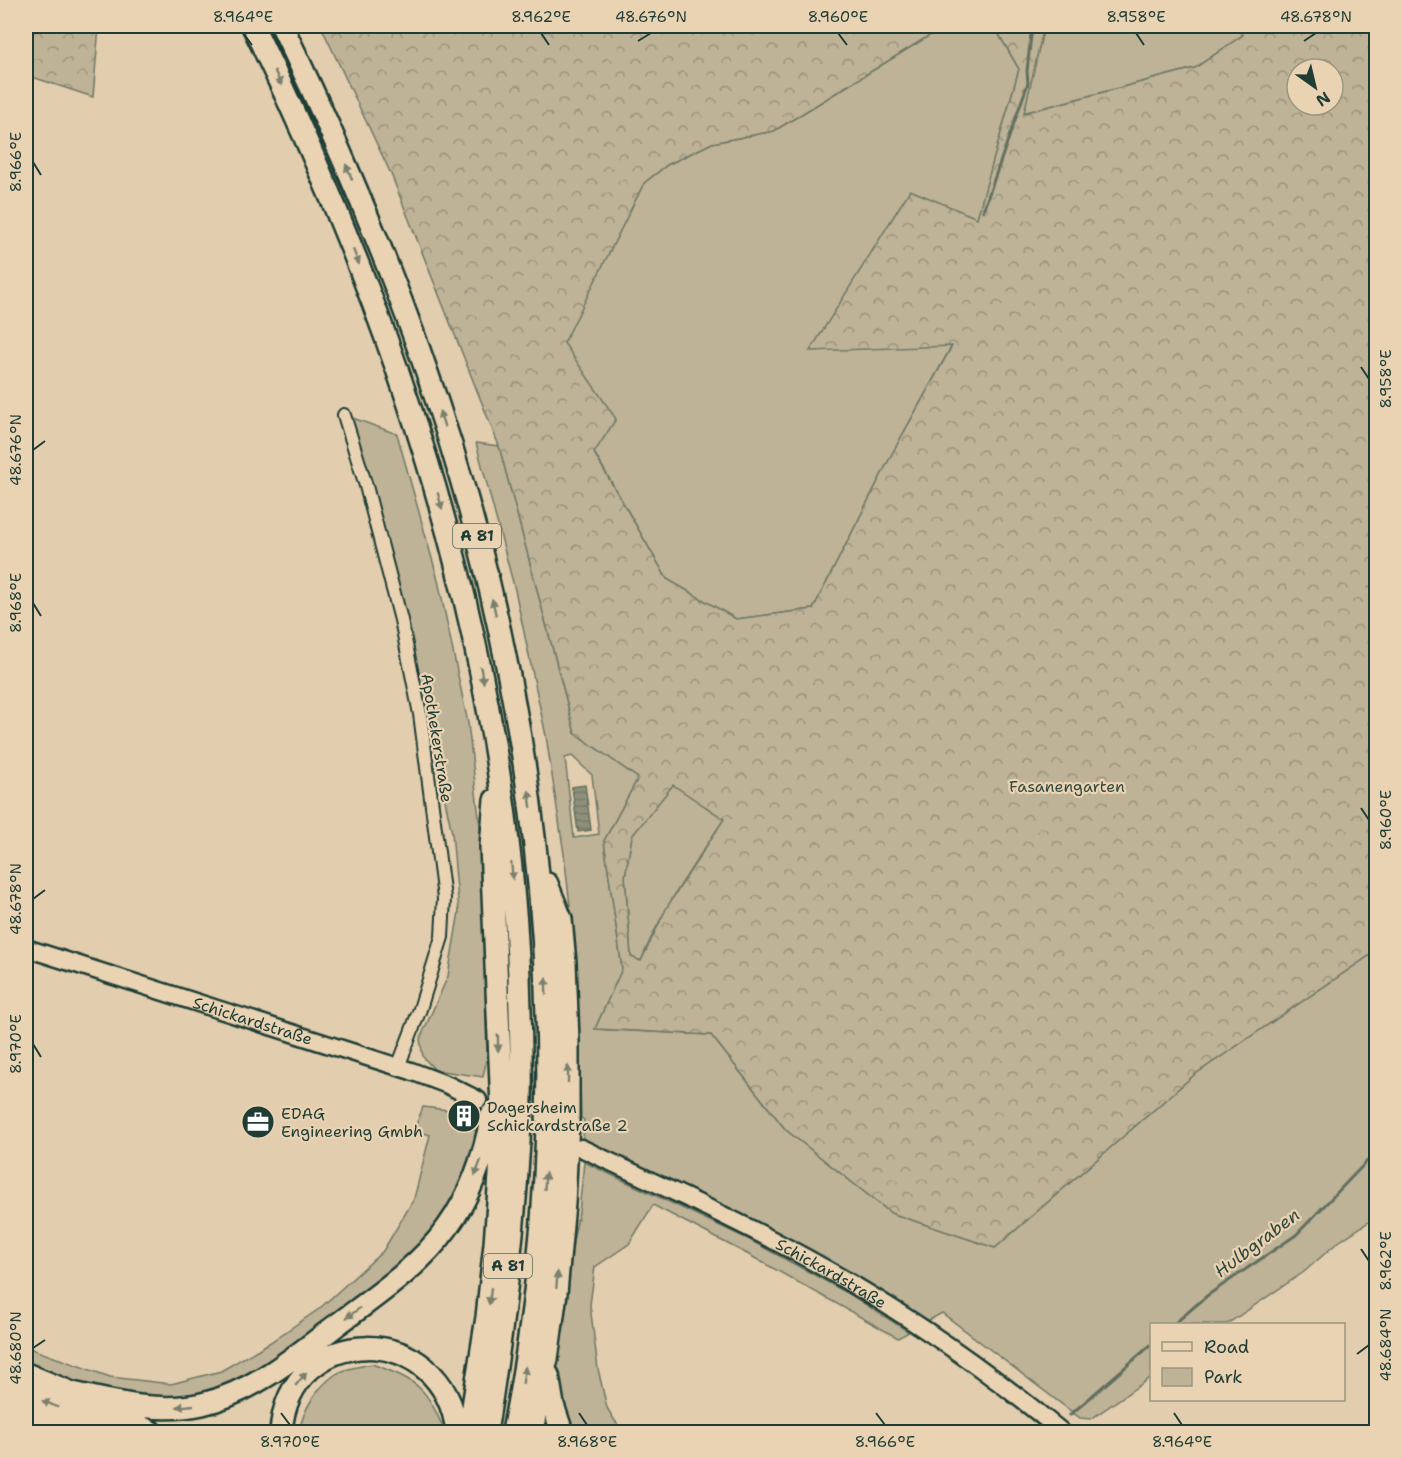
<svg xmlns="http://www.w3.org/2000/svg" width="1402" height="1458" font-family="'Shantell Sans',sans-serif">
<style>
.green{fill:#beb297;stroke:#6e7866;stroke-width:1.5;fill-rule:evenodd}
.forest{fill:url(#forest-crowns);stroke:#6e7866;stroke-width:1.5;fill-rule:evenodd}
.water{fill:url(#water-rules);stroke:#626f5f;stroke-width:1.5}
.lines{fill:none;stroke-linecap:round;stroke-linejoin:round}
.stream{stroke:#626f5f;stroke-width:3}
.secondary-tunnel{stroke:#bbb096;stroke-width:16;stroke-dasharray:16 8;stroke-linecap:butt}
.street-casing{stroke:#1f3d34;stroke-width:16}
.secondary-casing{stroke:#1f3d34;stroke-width:21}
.highway-casing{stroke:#1f3d34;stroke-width:26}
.street{stroke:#ead3b3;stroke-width:12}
.secondary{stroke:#ead3b3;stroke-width:16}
.highway{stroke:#ead3b3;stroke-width:21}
.oneway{fill:#7a806d}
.ticks{fill:none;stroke:#1f3d34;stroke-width:2}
.labels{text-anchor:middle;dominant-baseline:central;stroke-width:4.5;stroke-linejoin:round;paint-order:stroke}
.shield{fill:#ead3b3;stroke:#5c6a5a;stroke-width:1.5}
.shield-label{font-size:15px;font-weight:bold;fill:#1f3d34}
.street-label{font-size:16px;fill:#1f3d34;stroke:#ead3b3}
.park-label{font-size:16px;fill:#2f493e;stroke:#ead3b3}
.poi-label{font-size:16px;fill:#1f3d34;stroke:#ead3b3;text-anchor:start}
.water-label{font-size:18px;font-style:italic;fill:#30493f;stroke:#ead3b3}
.neatline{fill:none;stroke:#1f3d34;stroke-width:2}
.ticks-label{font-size:15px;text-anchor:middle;fill:#1f3d34}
</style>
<defs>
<pattern id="forest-crowns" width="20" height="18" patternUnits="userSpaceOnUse" patternTransform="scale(1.5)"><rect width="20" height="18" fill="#beb297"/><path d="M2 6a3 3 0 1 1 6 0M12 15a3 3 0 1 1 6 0" fill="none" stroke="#9a927c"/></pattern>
<pattern id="water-rules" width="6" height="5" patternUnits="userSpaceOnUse" patternTransform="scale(1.5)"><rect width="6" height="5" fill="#8f907b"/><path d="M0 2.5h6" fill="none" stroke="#747766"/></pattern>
</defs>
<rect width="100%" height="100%" fill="#e2cdae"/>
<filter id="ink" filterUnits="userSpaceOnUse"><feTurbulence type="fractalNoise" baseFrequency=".0167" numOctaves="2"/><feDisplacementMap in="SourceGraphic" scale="12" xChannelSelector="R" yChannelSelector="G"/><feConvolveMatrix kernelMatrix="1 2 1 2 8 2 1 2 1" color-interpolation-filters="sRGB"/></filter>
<g filter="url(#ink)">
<!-- green -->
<path class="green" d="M945,26H994L1019,69L977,219L811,350L952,345L893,452L813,609L736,619L667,579L594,452L563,343L644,183L667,165L712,143L774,131Z
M1044,26H1234L1244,34L1195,68L1023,113Z
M350,417L397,434L438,580L468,723L482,844L487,1058L483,1077L435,1070L423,1057L420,1039L448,976L459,912L452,833L418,673L385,544Z
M476,443L499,446L575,733L638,778L604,841L622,969L595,1029L711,1035L786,1130L891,1213L995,1248L1194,1075L1376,951V1217L1337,1243L1304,1272L1227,1324H1152L1151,1377L1091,1419L1080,1418L942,1313L926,1322L798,1248L583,1139L584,1120L581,1118L577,967L564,854L546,736L515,590ZM572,756L592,775L599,834L574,838L565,758Z
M672,784L724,819C694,865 661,910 641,961L631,957L625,876L632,836Z
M423,1107L474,1113L472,1129L483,1133L447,1221L382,1285L225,1393L139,1403L26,1369V1347L110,1377L171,1384L221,1371L269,1343L319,1309L383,1251L414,1199L430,1135L414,1130Z
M584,1162L748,1239L851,1295L909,1332L898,1338L751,1256L653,1205L629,1244L595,1267L590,1305L598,1369L607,1408L622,1432H568L556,1375L558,1345L570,1256L579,1212Z
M372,1364C419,1381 426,1387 445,1432H299C303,1410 316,1388 336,1374C345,1368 362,1366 372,1364Z"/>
<!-- forest -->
<path class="forest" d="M26,26H99L93,97L26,75Z
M321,26H945L774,131L712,143L667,165L644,183L564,343L616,419L594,453L667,579L736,619L813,609L893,452L952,346L810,351L910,190L977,218L1019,69L994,26H1044L1024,113L1195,68L1243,35L1234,26H1376V951L1194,1075L995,1248L891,1213L786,1130L711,1035L595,1029L622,969L604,841L638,778L575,733L499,446L391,174ZM1297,69H1333V105H1297ZM673,785L724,819L667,907L641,961L631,957L625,876L632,836Z"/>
<!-- water -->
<path class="water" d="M585,785L591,830L578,832L572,787Z"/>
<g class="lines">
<!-- stream -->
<path class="stream" d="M983,211L1028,83L1027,71L1032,26
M1174,1324L1208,1295L1296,1235L1376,1152
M1070,1415L1152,1344"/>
<!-- secondary-tunnel -->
<path class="secondary-tunnel" d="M478,1100L556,1137"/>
<!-- street casing -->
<g class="street-casing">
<path id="street" d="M344,415L366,486L401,620L420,714L444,898L442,937L420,1009L398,1067"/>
</g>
<!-- secondary casing -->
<g class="secondary-casing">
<g id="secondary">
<path id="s1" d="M26,948L411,1071L448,1085L478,1100"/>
<path id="s2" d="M581,1148C663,1187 747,1224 826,1269C910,1316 988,1371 1062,1432"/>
</g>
</g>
<!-- highway casing -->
<g class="highway-casing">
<path id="highway" d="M253,26C398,323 504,642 519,975C520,1016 522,1057 521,1099C517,1210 504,1322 486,1432
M282,26C347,161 406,301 451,445C549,764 578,1104 513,1432
M26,1374L72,1393L151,1432
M548,1375L553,1405L562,1432
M72,1393C115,1402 158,1414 202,1404C254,1392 297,1355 338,1324C377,1295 419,1267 447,1228C471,1195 485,1154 492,1114
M26,1394L112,1432
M26,1416L64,1432
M281,1432C289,1320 444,1319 457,1432
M469,1432L487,1317L495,1244L500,1175L502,1108L491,846L495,800
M532,1432L542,1379L547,1359L556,1293L564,1203L568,1122V1041L565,963L561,919L547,884"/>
</g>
<!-- street -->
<use href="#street" class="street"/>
<!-- secondary -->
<use href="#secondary" class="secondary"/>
<!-- highway -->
<use href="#highway" class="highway"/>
</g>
<!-- one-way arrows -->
<defs><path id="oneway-solid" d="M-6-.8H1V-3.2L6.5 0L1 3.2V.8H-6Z" transform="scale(1.5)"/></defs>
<g class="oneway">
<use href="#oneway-solid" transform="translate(278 78) rotate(65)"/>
<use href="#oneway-solid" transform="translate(349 172) rotate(-113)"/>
<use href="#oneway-solid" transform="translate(356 257) rotate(69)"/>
<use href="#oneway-solid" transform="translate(442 419) rotate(-108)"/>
<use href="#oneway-solid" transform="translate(440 501) rotate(74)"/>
<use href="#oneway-solid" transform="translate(494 607) rotate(-103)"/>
<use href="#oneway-solid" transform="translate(482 675) rotate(79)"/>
<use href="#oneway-solid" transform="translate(530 799) rotate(-98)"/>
<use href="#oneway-solid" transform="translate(512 871) rotate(85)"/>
<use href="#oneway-solid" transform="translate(546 986) rotate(-92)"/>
<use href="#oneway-solid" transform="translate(498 1043) rotate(89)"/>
<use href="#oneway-solid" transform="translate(568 1074) rotate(-90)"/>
<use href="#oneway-solid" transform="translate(478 1168) rotate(110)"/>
<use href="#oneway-solid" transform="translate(545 1181) rotate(-87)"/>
<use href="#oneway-solid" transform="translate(557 1280) rotate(-85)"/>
<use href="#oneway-solid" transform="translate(490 1296) rotate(97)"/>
<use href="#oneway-solid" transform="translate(353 1313) rotate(143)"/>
<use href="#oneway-solid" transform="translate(524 1375) rotate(-81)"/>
<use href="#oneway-solid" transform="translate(301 1379) rotate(-50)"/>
<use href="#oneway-solid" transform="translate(50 1404) rotate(-157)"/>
<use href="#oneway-solid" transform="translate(185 1406) rotate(174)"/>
</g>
</g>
<!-- ticks -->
<path class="ticks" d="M243,33L252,45M541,33L549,45M838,33L847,45M1136,33L1144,45M638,41L651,33M1304,41L1316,33M33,162L41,175M1361,367L1369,379M33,450L45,441M33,603L41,616M1361,808L1369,820M33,899L45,890M33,1044L41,1057M1361,1249L1369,1261M33,1348L45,1340M1357,1354L1369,1345M281,1413L290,1425M579,1413L587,1425M876,1413L885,1425M1174,1413L1182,1425"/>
<!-- icons -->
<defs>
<g id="building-disc" transform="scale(1.725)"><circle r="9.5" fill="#1f3d34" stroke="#ead3b3"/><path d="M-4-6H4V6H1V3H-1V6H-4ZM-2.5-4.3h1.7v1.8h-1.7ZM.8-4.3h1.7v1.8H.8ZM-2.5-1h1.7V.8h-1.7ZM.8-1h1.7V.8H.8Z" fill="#fff"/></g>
<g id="office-disc" transform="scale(1.725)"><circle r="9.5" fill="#1f3d34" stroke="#ead3b3"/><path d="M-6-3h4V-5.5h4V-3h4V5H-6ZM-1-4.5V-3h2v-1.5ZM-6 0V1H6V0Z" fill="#fff"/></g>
</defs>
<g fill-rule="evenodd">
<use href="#building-disc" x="464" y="1116"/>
<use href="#office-disc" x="258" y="1122"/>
</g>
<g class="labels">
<!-- shield labels -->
<g class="shield">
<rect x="453" y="524" width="48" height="24" rx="4.5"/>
<rect x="484" y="1254" width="48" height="24" rx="4.5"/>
</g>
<g class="shield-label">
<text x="477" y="536">A 81</text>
<text x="508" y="1266">A 81</text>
</g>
<!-- street labels -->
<g class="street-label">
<text transform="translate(437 738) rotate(81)">Apothekerstraße</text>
<text stroke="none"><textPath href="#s1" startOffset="238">Schickardstraße</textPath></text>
<text stroke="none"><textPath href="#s2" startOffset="280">Schickardstraße</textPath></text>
</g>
<!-- park labels -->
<g class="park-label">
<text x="1067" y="786">Fasanengarten</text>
</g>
<!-- poi labels -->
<g class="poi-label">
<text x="487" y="1107">Dagersheim<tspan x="487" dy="18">Schickardstraße 2</tspan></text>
<text x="281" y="1113">EDAG<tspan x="281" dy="18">Engineering Gmbh</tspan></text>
</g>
<!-- water labels -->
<g class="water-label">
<text transform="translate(1257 1243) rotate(-37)">Hulbgraben</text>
</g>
</g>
<!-- margin -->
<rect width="1402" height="1458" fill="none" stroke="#ead3b3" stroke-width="66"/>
<!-- legend -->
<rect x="1150" y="1323" width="195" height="78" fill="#ead3b3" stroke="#999780" stroke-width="1.5"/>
<rect x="1162" y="1342" width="30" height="9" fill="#ead3b3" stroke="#999780" stroke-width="1.5"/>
<text x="1204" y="1353" font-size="18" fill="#1f3d34">Road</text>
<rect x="1162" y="1368" width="30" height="18" fill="#beb297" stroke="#999780" stroke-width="1.5"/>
<text x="1204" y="1383" font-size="18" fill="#1f3d34">Park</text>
<!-- north arrow -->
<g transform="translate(1315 87) rotate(146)"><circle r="28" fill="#ead3b3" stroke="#999780" stroke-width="1.5"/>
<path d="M0-4.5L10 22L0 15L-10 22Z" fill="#1f3d34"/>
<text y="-9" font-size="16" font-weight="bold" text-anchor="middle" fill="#1f3d34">N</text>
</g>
<rect x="33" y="33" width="1336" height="1392" class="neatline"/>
<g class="ticks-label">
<text x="243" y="22">8.964°E</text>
<text x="541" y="22">8.962°E</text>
<text x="651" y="22">48.676°N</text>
<text x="838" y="22">8.960°E</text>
<text x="1136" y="22">8.958°E</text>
<text x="1316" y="22">48.678°N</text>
<text transform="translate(16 162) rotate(-90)" y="5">8.966°E</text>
<text transform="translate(1386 379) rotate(-90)" y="5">8.958°E</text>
<text transform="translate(16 450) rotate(-90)" y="5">48.676°N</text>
<text transform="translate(16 603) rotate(-90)" y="5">8.968°E</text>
<text transform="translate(1386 820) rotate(-90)" y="5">8.960°E</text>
<text transform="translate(16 899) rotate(-90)" y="5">48.678°N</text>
<text transform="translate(16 1044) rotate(-90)" y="5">8.970°E</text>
<text transform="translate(1386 1261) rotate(-90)" y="5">8.962°E</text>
<text transform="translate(1386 1345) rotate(-90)" y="5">48.684°N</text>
<text transform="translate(16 1348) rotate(-90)" y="5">48.680°N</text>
<text x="290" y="1447">8.970°E</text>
<text x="587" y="1447">8.968°E</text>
<text x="885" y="1447">8.966°E</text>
<text x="1182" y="1447">8.964°E</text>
</g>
</svg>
